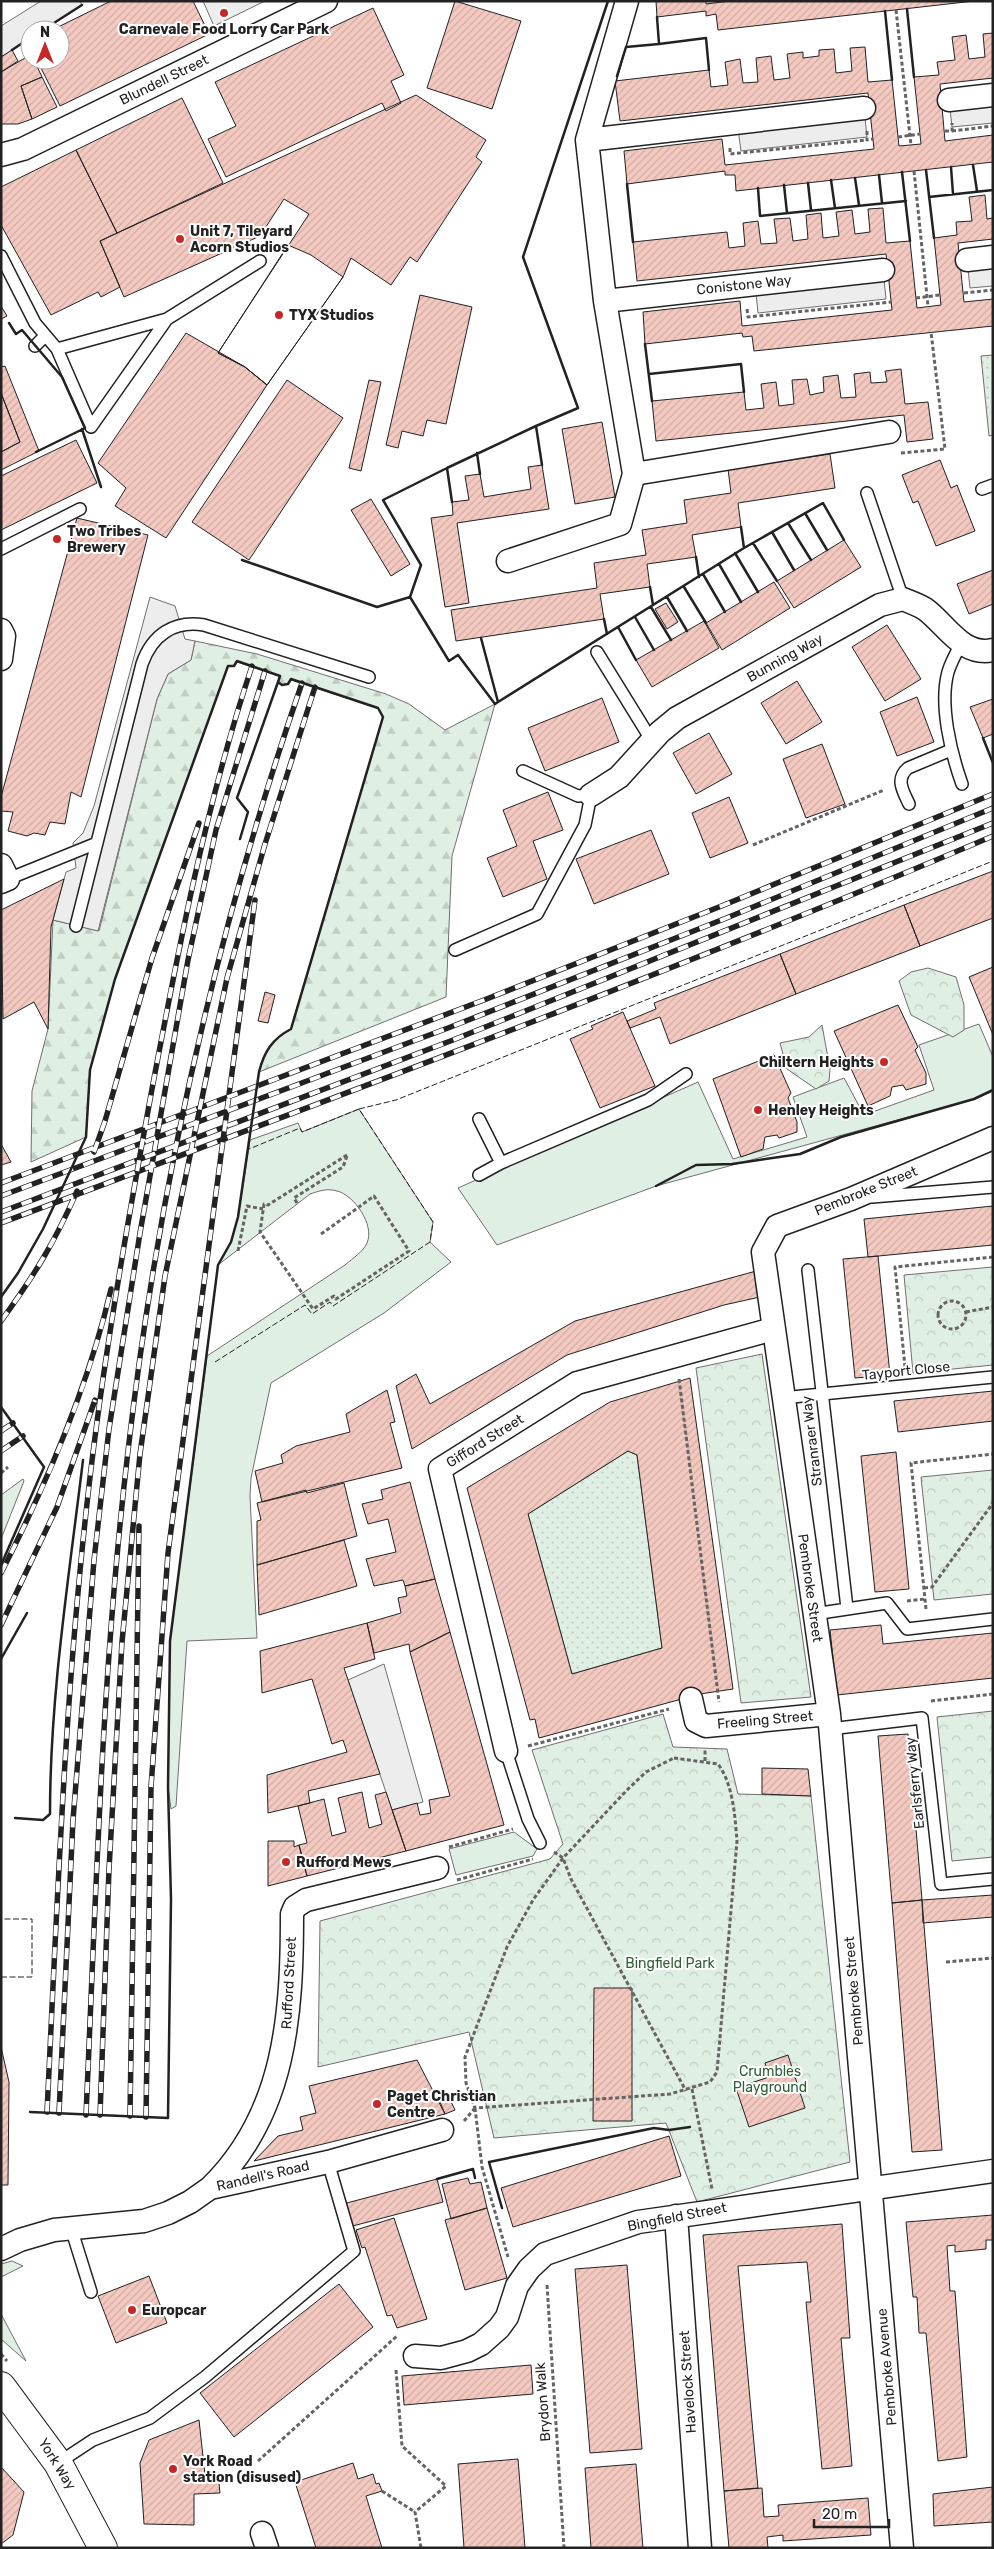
<svg xmlns="http://www.w3.org/2000/svg" width="994" height="2549" font-family="Rubik,sans-serif">
<style>
.grass{fill:#e0efe3;stroke:#6f6f6f}
.forest{fill:url(#forest-firs);stroke:#6f6f6f}
.park{fill:url(#park-crowns);stroke:#6f6f6f}
.garden{fill:url(#garden-dots);stroke:#6f6f6f}
.parking{fill:#ededed;stroke:#6f6f6f}
.building{fill:url(#building-hatch);stroke:#222;fill-rule:evenodd}
.lines{fill:none;stroke-linecap:round;stroke-linejoin:round}
.service-casing{stroke:#222;stroke-width:14}
.minor-casing{stroke:#222;stroke-width:25}
.primary-casing{stroke:#222;stroke-width:30}
.path{stroke:#646464;stroke-width:3;stroke-dasharray:4 2.5;stroke-linecap:butt}
.service{stroke:#fff;stroke-width:11}
.minor{stroke:#fff;stroke-width:22}
.primary{stroke:#fff;stroke-width:28}
.rail-casing{stroke:#222;stroke-width:5.5}
.rail{stroke:#fff;stroke-width:4;stroke-dasharray:11;stroke-linecap:butt}
.path-bridge{stroke:#646464;stroke-width:3;stroke-dasharray:4 2.5;stroke-linecap:butt}
.fence{stroke:#222;stroke-width:1;stroke-dasharray:6 2.5;stroke-linecap:butt}
.wall{stroke:#222;stroke-width:2.5}
.poi-dot{fill:#c62828;stroke:#fff;stroke-width:2}
.labels{text-anchor:middle;dominant-baseline:central;stroke-width:4;stroke-linejoin:round;paint-order:stroke}
.poi-label{font-size:14px;font-weight:bold;fill:#222;stroke:#fff;text-anchor:start}
.street-label{font-size:14px;fill:#222;stroke:#fff}
.park-label{font-size:14px;fill:#2f5e38;stroke:#fff}
</style>
<defs>
<pattern id="forest-firs" width="22" height="20" patternUnits="userSpaceOnUse" patternTransform="scale(1.25)"><rect width="22" height="20" fill="#e0efe3"/><path d="M5 1l3.5 6h-7zM16 11l3.5 6h-7z" fill="#c0cdc2"/></pattern>
<pattern id="park-crowns" width="20" height="18" patternUnits="userSpaceOnUse" patternTransform="scale(1.25)"><rect width="20" height="18" fill="#e0efe3"/><path d="M2 6a3 3 0 1 1 6 0M12 15a3 3 0 1 1 6 0" fill="none" stroke="#c0cdc2"/></pattern>
<pattern id="garden-dots" width="8" height="8" patternUnits="userSpaceOnUse" patternTransform="scale(1.25)"><rect width="8" height="8" fill="#e0efe3"/><path d="M2 2h.1M6 6h.1" fill="none" stroke="#c0cdc2" stroke-width="1.8" stroke-linecap="round"/></pattern>
<pattern id="building-hatch" width="6" height="6" patternUnits="userSpaceOnUse" patternTransform="scale(1.25)"><rect width="6" height="6" fill="#f3c9c0"/><path d="M-1 1l2-2M0 6l6-6M5 7l2-2" fill="none" stroke="#d0aca5"/></pattern>
</defs>
<rect width="100%" height="100%" fill="#fff"/>
<!-- grass -->
<path class="grass" d="M979,1024L993,1057V1091L974,1099L656,1186L497,1245L458,1188L698,1082L733,1159L807,1137L793,1097L844,1078L864,1115L934,1090L919,1045Z
M359,1109L433,1222L430,1242L451,1262L384,1313L271,1383L251,1478L250,1496L257,1638L187,1641L176,1806L171,1809L168,1787L170,1641L207,1356L345,1265C353,1258 363,1252 367,1243C375,1225 354,1195 337,1191C327,1188 319,1191 310,1194L218,1265L231,1242L238,1217L250,1140L298,1123L302,1132Z
M23,1479L24,1481L1,1539V1495Z
M514,1832L537,1849L533,1856L456,1875L449,1849Z
M12,2261L23,2266L1,2277V2264Z
M1,2314L26,2361L1,2339Z"/>
<!-- forest -->
<path class="forest" d="M195,641L257,654L386,694L409,704L445,730L495,704L452,856L446,997L259,1072C264,1052 272,1039 291,1029L383,717L378,708L291,680L288,684L282,685L278,682L280,676L237,662L234,666H228L115,979L90,1070L86,1137L31,1162L32,1091L48,1029L53,920L99,931L157,699L168,674L191,660Z"/>
<!-- park -->
<path class="park" d="M928,968L956,977L964,1005V1030L953,1037L911,1015L899,981L911,972Z
M822,1025L830,1069L829,1081L816,1089L787,1069L780,1043L809,1037Z
M993,1267V1365L913,1373L904,1275Z
M762,1354L811,1697L741,1703L696,1368Z
M993,1470V1594L934,1600L921,1477Z
M993,1711V1857L952,1861L937,1717Z
M663,1714L673,1747L727,1749L738,1794L811,1796L850,2162L697,2202L666,2123L494,2138L469,2032L318,2067L320,1921L550,1859L563,1844L532,1750Z"/>
<!-- garden -->
<path class="garden" d="M993,355V435L989,436L981,356Z
M628,1451L637,1455L662,1648L572,1674L528,1514Z"/>
<!-- parking -->
<path class="parking" d="M41,1H80L82,5L43,30H30V39L1,57V26Z
M203,1H265L214,26Z
M948,90L993,95V123L952,127Z
M864,108L867,137L741,151L737,122Z
M993,257V286L970,288L967,260Z
M883,270L886,299L758,313L755,283Z
M150,597L175,606L185,639L195,641L191,660L168,674L157,699L98,931L53,920L66,872L76,868L73,843L83,833L94,806Z
M384,1664L423,1802L392,1810L348,1680Z"/>
<!-- building -->
<path class="building" d="M111,1H193L209,34L60,106L37,60H60V30H52Z
M455,1L521,21L492,109L427,88Z
M656,1H706V4L730,1H974L718,30L716,14L706,16V11L657,17Z
M373,8L404,75L391,81L401,103L386,111L382,103L226,177L208,139L236,126L215,82Z
M993,33V78L940,84L945,141L993,135V162L736,191L735,175H725V171L627,184L624,151L722,139L725,165L874,149L868,93L620,121L615,81L709,70L711,87L728,85L725,62L740,59L743,83L758,82L756,58L771,56L774,80L790,78L787,54L803,52V58L819,56V50L834,49L836,73L852,71L850,48L865,47L868,82L892,80L899,146L921,144L914,77L939,75L937,62L955,60L952,37L966,35L969,59L985,57L983,34Z
M12,50L18,61L1,72V57Z
M30,55V60H34L42,77L21,86L32,119L18,124H1V72Z
M42,77L57,107L32,119L21,86Z
M416,95L486,140L476,157L482,162L417,262L410,257L391,285L351,258L343,277L267,385L245,367L218,353L309,214L284,199L260,236L124,297L100,241Z
M182,98L223,183L117,233L76,150Z
M76,150L117,233L100,241L120,287L101,297L98,292L51,315L1,225V187Z
M985,195L987,219L993,218V239L958,243L964,302L993,299V326L754,351L752,336L743,337L742,333L645,344L643,312L740,301L742,326L892,310L886,254L637,281L633,242L727,232L729,248L745,246L743,223L758,221L761,244L777,243L774,219L790,218L793,241L808,239L806,215L821,213L823,238L839,236L836,212L852,210L855,234L870,232L868,209L883,208L886,243L910,241L917,308L941,305L934,238L957,235L956,222L972,221L969,197Z
M288,245L311,255L343,277L267,385L245,367L218,353Z
M420,295L472,307L446,424L427,420L423,436L402,431L398,448L386,445Z
M1,306L7,316L1,319Z
M186,333L245,367L267,385L166,538L115,506L126,488L98,463Z
M5,366L39,451L1,470V452L20,442L1,393V367Z
M901,369L905,404L928,402L933,439L907,442L904,415L656,441L652,401L744,392L746,410L764,408L761,384L776,382L779,406L794,404L792,380L807,379L810,395L824,392L823,377L838,375L841,398L856,397L854,374L870,372L871,383L887,382L885,371Z
M287,380L343,418L249,560L192,522Z
M369,380L381,382L361,471L349,468Z
M1,393L20,442L1,452Z
M602,422L615,497L575,504L562,429Z
M76,440L97,483L1,530V476Z
M830,454L835,488L738,503L741,527L692,535L696,557L647,564L650,587L600,594L604,619L456,641L451,610L597,588L594,563L646,555L642,530L687,523L684,500L731,493L728,469Z
M940,460L951,488L957,485L975,531L936,546L918,501L913,503L902,475Z
M542,465L549,509L457,523L469,603L445,607L431,518L453,515L452,502L469,500L465,476L480,474L484,497L531,489L528,467Z
M371,499L410,564L391,576L351,510Z
M77,518L148,535L81,797L71,792L65,824L50,822L45,835L34,833L27,836L8,831L13,812L1,811V797Z
M844,540L861,567L794,608L777,581Z
M993,570V604L969,614L957,584Z
M774,582L790,608L722,650L706,623Z
M666,603L678,622L667,629L655,609Z
M704,621L719,648L652,687L636,660Z
M887,625L921,679L885,701L852,647Z
M797,681L822,722L786,744L761,703Z
M917,697L934,742L897,756L880,712Z
M602,698L619,742L545,771L528,728Z
M993,699V734L983,738L970,707Z
M709,733L732,774L696,794L673,753Z
M822,744L845,804L806,818L783,759Z
M548,792L563,830L533,841L547,879L503,897L487,858L517,846L503,810Z
M729,797L748,843L710,858L692,813Z
M651,830L669,874L594,904L576,859Z
M993,871V918L920,946L904,905Z
M64,879L51,927L48,1029L34,1002L3,1019L1,910Z
M904,905L920,946L796,994L780,954Z
M780,954L796,994L670,1044L660,1017L630,1028L627,1021L656,1009L654,1003Z
M993,967V1035L969,977Z
M265,992L275,995L268,1023L258,1021Z
M898,1005L918,1047L915,1050L926,1073V1084L906,1090L903,1085L892,1087L890,1096L868,1106L834,1031Z
M623,1012L655,1086L600,1108L570,1039L593,1029L591,1026Z
M774,1055L791,1093L788,1098L797,1122V1132L779,1138L777,1135L765,1137L763,1149L741,1157L713,1079Z
M1,1144L11,1162L1,1165Z
M993,1206V1245L868,1257L864,1219Z
M878,1256L890,1375L855,1378L843,1259Z
M756,1271L760,1297L724,1305L567,1355L412,1449L396,1386L416,1374L430,1404L575,1321Z
M690,1378L733,1689L700,1694L539,1738L535,1719L530,1720L467,1488L610,1402ZM628,1451L637,1455L662,1648L572,1674L528,1514Z
M387,1390L395,1422L390,1423L402,1468L262,1502L255,1471L283,1463L281,1455L296,1446L350,1432L346,1414Z
M993,1391V1421L898,1432L894,1401Z
M896,1452L909,1589L875,1592L861,1456Z
M410,1482L435,1579L405,1586L403,1580L374,1586L366,1559L396,1552L388,1519L368,1524L362,1504L383,1499L381,1490Z
M344,1483L357,1536L257,1565V1521L261,1520L257,1503L306,1490L307,1493Z
M344,1540L357,1586L259,1615L257,1565Z
M435,1579L450,1632L410,1652L409,1644L374,1653L367,1623L401,1613L398,1598L407,1596L405,1586Z
M367,1623L375,1659L344,1668L380,1774L308,1791L310,1803L268,1813L267,1775L347,1752L343,1740L332,1744L312,1679L262,1693L260,1651Z
M881,1625L883,1644L993,1633V1678L837,1695L830,1630Z
M450,1632L504,1825L406,1851L392,1810L417,1803L420,1815L426,1814L431,1813L429,1800L450,1796L410,1652Z
M908,1734L922,1900L892,1903L878,1736Z
M762,1768L808,1769L811,1796L762,1794Z
M362,1792L369,1828L382,1824L375,1795L386,1792L406,1851L307,1876L299,1845L307,1843L298,1806L324,1799L332,1836L346,1832L338,1798Z
M268,1841H294V1847L299,1845L307,1876L268,1886Z
M993,1895V1917L923,1923L922,1900Z
M922,1900L942,2150L912,2152L892,1903Z
M594,1988H632V2121H593Z
M1,2047L9,2082L8,2185H1Z
M788,2055L805,2108L749,2127L736,2088L769,2077L765,2063Z
M417,2060L445,2114L254,2161L278,2136L303,2130L300,2117L316,2113L309,2086Z
M446,2091L455,2110L445,2114L437,2095Z
M669,2136L681,2176L513,2227L501,2188Z
M468,2178L470,2184L481,2182L487,2208L451,2219L442,2184Z
M437,2179L443,2202L349,2227L343,2204Z
M487,2208L507,2278L465,2290L445,2220Z
M993,2215V2240H986V2249L955,2252V2245L947,2246L950,2291H955L967,2457L938,2461L926,2333H919L917,2297H913L906,2222Z
M394,2218L427,2319L397,2328L392,2315L387,2316L365,2247L362,2248L356,2230Z
M842,2224L850,2338H841L852,2466L822,2469L806,2302H811L807,2262L738,2266L758,2488L724,2491L703,2235Z
M627,2265L642,2449L590,2453L575,2269Z
M149,2276L167,2323L116,2343L98,2296Z
M339,2284L373,2327L234,2437L200,2393Z
M531,2365L533,2394L404,2405L402,2376Z
M199,2420L205,2475L218,2474L220,2493L194,2494V2525L144,2524L140,2463L149,2440Z
M518,2459L525,2548H464L458,2464Z
M353,2463L358,2479L373,2474L376,2484L379,2483L382,2491L366,2496L382,2548H316L295,2482Z
M636,2464L643,2548H591L585,2468Z
M1,2467L24,2492L13,2535L1,2544Z
M993,2487V2522L934,2526L933,2494Z
M762,2488L764,2517L779,2516L778,2505L868,2498L871,2535L783,2541V2535L767,2537L768,2548H729L724,2491Z"/>
<g class="lines">
<!-- service casing -->
<g class="service-casing">
<path id="service" d="M1,256L35,323L57,349L91,427L167,319L57,349
M167,319L260,261
M35,346L45,336
M982,489L993,485
M867,493L903,599
M1,549L80,509
M961,644C956,653 951,662 948,672C939,705 951,753 962,784
M597,652L652,741
M909,804C903,791 895,779 908,768L951,750
M8,879L97,843
M76,926L142,664C152,635 174,620 204,625L369,677
M455,950L537,914L585,825L591,795L578,796L523,771
M479,1119L501,1163
M479,1175L501,1163L648,1100L686,1074
M872,1197L993,1187
M808,1270L847,1608
M782,1398L993,1377
M814,1614L887,1603L907,1629L993,1619
M830,1729L922,1718L941,1884L993,1879
M506,1751L528,1819L540,1843
M71,2228L91,2292
M58,2463L93,2440L150,2418L205,2377L354,2251L328,2162"/>
</g>
<!-- minor casing -->
<g class="minor-casing">
<path id="minor" d="M627,1L587,140L605,301L634,474L889,432
M949,100L993,95
M587,140L864,108
M1,155L23,149L326,1
M967,260L993,257
M605,301L883,270
M508,561L620,524L634,474
M1,630L4,636L1,659
M591,795L619,777L660,732L677,718L880,605L903,599C910,602 919,605 925,609C946,624 962,657 993,650
M1,865L8,879L1,882
M691,1699L696,1721L706,1726L829,1714
M506,1751L440,1469L577,1383L773,1329
M210,2188C286,2114 292,2014 292,1914L295,1907L306,1900L437,1868
M676,2216L700,2548
M1,2249L20,2240L54,2230L144,2221L168,2213L190,2202L210,2188L328,2162L442,2130
M415,2356L441,2358L467,2351L481,2344L499,2328L507,2317L517,2286L529,2269L545,2254L638,2222L993,2171
M262,2533L267,2548
M902,2548L829,1714L763,1252L777,1226L851,1199L993,1138"/>
</g>
<!-- primary casing -->
<g class="primary-casing">
<path id="primary" d="M1,2386L58,2463L103,2548"/>
</g>
<!-- path -->
<path class="path" d="M896,10L911,145
M867,131V140L873,139
M945,131H952V123
M952,131L993,126
M898,137L920,134
M730,148V154L867,140
M914,171L928,306
M964,293L993,290
M916,298L940,295
M747,309L748,317L891,302
M901,453L945,449L931,332
M753,845L884,790
M347,1155L268,1205L264,1204L260,1232L313,1309L334,1296L336,1299L409,1251L374,1196L359,1207
M297,1203L294,1198L343,1167L347,1156
M238,1251L247,1206L263,1209
M938 1315a14 14 0 1 1 28 0a14 14 0 1 1-28 0Z
M966,1312L993,1307
M905,1367L895,1267L993,1257
M679,1379L719,1702
M1,1473L8,1467
M924,1588L932,1587L993,1503
M907,1601L925,1599
M926,1609L911,1463L993,1454
M931,1701L993,1694
M528,1746L669,1709
M674,1758L718,1764C733,1784 735,1816 737,1841L717,2072L710,2082L670,2094L475,2108L466,2083L465,2057L507,1947L533,1900L563,1858L628,1789L646,1772Z
M705,1761V1749
M449,1847L513,1829
M554,1852L563,1858L571,1879L686,2091
M457,1880L533,1859
M946,1962L993,1958
M692,2089L712,2189
M475,2108L482,2167L508,2257
M464,2121L475,2108
M547,2285L564,2548
M1,2354L7,2361
M396,2370L402,2446L446,2486L415,2512L421,2548
M258,2461L397,2336
M382,2491L415,2512"/>
<!-- service -->
<use href="#service" class="service"/>
<!-- minor -->
<use href="#minor" class="minor"/>
<!-- primary -->
<use href="#primary" class="primary"/>
<!-- rail casing -->
<g class="rail-casing">
<path id="rail" d="M94,1152L105,1121L152,958L199,823
M1,1183L484,1000L724,905L993,794
M1,1196L448,1028L729,917L993,808
M1,1212L453,1040L993,823
M1,1223C333,1098 666,975 993,836
M1,1321C34,1276 55,1242 77,1191
M1,1431L13,1423
M1,1451L23,1436
M1,1573C47,1483 88,1388 111,1289
M1,1625L57,1507L95,1400
M47,2112C58,1887 66,1661 95,1437C110,1321 131,1204 152,1089C179,946 206,804 252,666
M59,2113L73,1820L94,1560L109,1429L140,1233L188,960L216,830L265,671
M86,2115C96,1893 102,1671 128,1451C158,1190 216,932 302,683
M100,2115L109,1869L122,1642L140,1454L165,1276L227,978L265,844L315,687
M130,2116L139,1526
M146,2117L151,1787L168,1553L255,900"/>
</g>
<!-- rail -->
<use href="#rail" class="rail"/>
<!-- path-bridge -->
<path class="path-bridge" d="M321,1234L359,1207"/>
<!-- fence -->
<path class="fence" d="M359,1109L396,1100L993,861
M215,1362L305,1305L312,1314L330,1302L333,1306L430,1242L433,1222L359,1109L302,1132L300,1128L249,1149
M1,1977H32V1919H3"/>
<!-- wall -->
<path class="wall" d="M907,9L914,77
M885,11L892,80
M43,30L82,5
M24,42L30,39
M659,44L706,38L709,70
M12,50L24,42L30,53
M617,76L626,47L659,44L657,17
M973,165L977,191
M951,167L953,194
M926,170L934,238
M902,172L910,241
M879,175L882,203
M855,178L859,205
M831,180L835,208
M808,183L811,210
M627,184L633,242
M784,185L787,213
M758,188L760,216L906,201
M929,197L993,190
M9,323L16,334L22,330L62,377L85,428L36,452
M645,344L652,401
M649,374L741,364L744,392
M536,426L578,408L523,257L608,1
M82,429L101,487
M477,453L480,474
M447,468L536,426L542,465
M452,502L447,468L383,500L421,565L410,597L449,661L458,655L495,704L498,702
M805,513L827,550
M788,523L811,560
M741,527L744,548
M772,532L794,570
M753,543L777,581
M735,553L758,592
M696,557L699,577
M242,560L377,607L410,597
M719,564L741,602
M703,574L725,612
M650,587L653,605
M684,587L706,623
M667,597L687,631
M651,607L671,640
M635,617L654,650
M604,619L607,634
M618,627L636,660
M481,638L498,702L744,548L823,503L844,540
M983,738L993,763
M240,839L248,812L237,798L278,682
M656,1186L696,1165L732,1164L800,1154L841,1137L974,1099L993,1090
M1,1297L18,1273L43,1229L86,1137L90,1070L115,979L228,666H234L237,661L280,676L278,682L282,685L288,684L291,679L378,708L383,717L291,1029C272,1039 264,1052 259,1072L238,1217L231,1242L218,1265L170,1641L168,1787L171,1899L168,2118L30,2112
M1,1407L44,1467L1,1565
M1,1659L27,1613
M15,1818L43,1820L50,1814C50,1695 69,1577 83,1460
M437,2179L473,2169L475,2178
M502,2208L489,2162L654,2128L669,2130L690,2127"/>
</g>
<!-- markers -->
<g class="poi-dot">
<circle cx="224" cy="13" r="5"/>
<circle cx="180" cy="239" r="5"/>
<circle cx="279" cy="315" r="5"/>
<circle cx="57" cy="539" r="5"/>
<circle cx="884" cy="1062" r="5"/>
<circle cx="758" cy="1110" r="5"/>
<circle cx="286" cy="1862" r="5"/>
<circle cx="377" cy="2104" r="5"/>
<circle cx="132" cy="2310" r="5"/>
<circle cx="173" cy="2469" r="5"/>
</g>
<g class="labels">
<!-- poi labels -->
<g class="poi-label">
<text x="224" y="29" text-anchor="middle">Carnevale Food Lorry Car Park</text>
<text x="190" y="231">Unit 7, Tileyard<tspan x="190" dy="16">Acorn Studios</tspan></text>
<text x="289" y="315">TYX Studios</text>
<text x="67" y="531">Two Tribes<tspan x="67" dy="16">Brewery</tspan></text>
<text x="874" y="1062" text-anchor="end">Chiltern Heights</text>
<text x="768" y="1110">Henley Heights</text>
<text x="296" y="1862">Rufford Mews</text>
<text x="387" y="2096">Paget Christian<tspan x="387" dy="16">Centre</tspan></text>
<text x="142" y="2310">Europcar</text>
<text x="183" y="2461">York Road<tspan x="183" dy="16">station (disused)</tspan></text>
</g>
<!-- street labels -->
<g class="street-label">
<text transform="translate(164 80) rotate(-26)">Blundell Street</text>
<text transform="translate(744 285) rotate(-6)">Conistone Way</text>
<text transform="translate(785 658) rotate(-29)">Bunning Way</text>
<text transform="translate(866 1191) rotate(-22)">Pembroke Street</text>
<text transform="translate(906 1371) rotate(-6)">Tayport Close</text>
<text transform="translate(485 1441) rotate(-32)">Gifford Street</text>
<text transform="translate(812 1441) rotate(-97)">Stranraer Way</text>
<text transform="translate(810 1588) rotate(82)">Pembroke Street</text>
<text transform="translate(765 1720) rotate(-5)">Freeling Street</text>
<text transform="translate(915 1783) rotate(-96)">Earlsferry Way</text>
<text transform="translate(289 1983) rotate(-87)">Rufford Street</text>
<text transform="translate(854 1991) rotate(-95)">Pembroke Street</text>
<text transform="translate(263 2176) rotate(-13)">Randell's Road</text>
<text transform="translate(677 2217) rotate(-11)">Bingfield Street</text>
<text transform="translate(887 2367) rotate(-95)">Pembroke Avenue</text>
<text transform="translate(688 2382) rotate(-94)">Havelock Street</text>
<text transform="translate(543 2402) rotate(-94)">Brydon Walk</text>
<text transform="translate(57 2464) rotate(58)">York Way</text>
</g>
<!-- park labels -->
<g class="park-label">
<text x="670" y="1963">Bingfield Park</text>
<text x="770" y="2071">Crumbles<tspan x="770" dy="16">Playground</tspan></text>
</g>
</g>
<!-- border -->
<rect width="994" height="2549" fill="none" stroke="#222222" stroke-width="5"/>
<!-- north arrow -->
<g transform="translate(45 45)"><circle r="24" fill="#ffffff" stroke="#a7a7a7"/>
<path d="M0-4L9 19L0 12L-9 19Z" fill="#c62828"/>
<text y="-8" font-size="14" font-weight="bold" text-anchor="middle" fill="#222222">N</text>
</g>
<!-- scale -->
<path d="M814 2519v8h75v-8" fill="none" stroke="#222222" stroke-width="2.5"/>
<text x="822" y="2519" font-size="15" fill="#222222" stroke="#ffffff" stroke-width="4" paint-order="stroke">20 m</text>
</svg>
